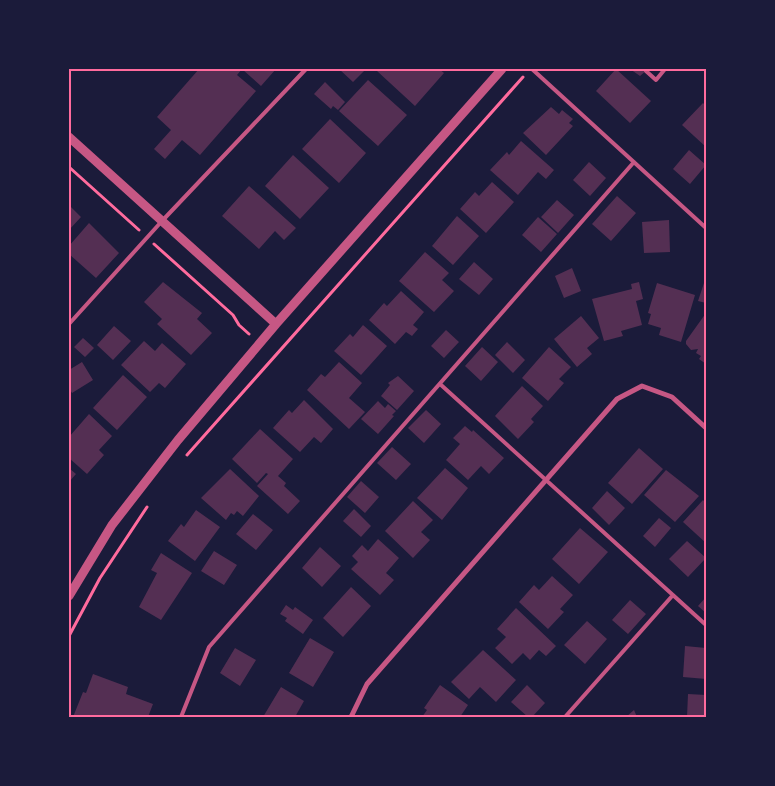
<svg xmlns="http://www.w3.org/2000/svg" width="775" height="786" font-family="'PT Serif',serif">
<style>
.building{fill:#542f53}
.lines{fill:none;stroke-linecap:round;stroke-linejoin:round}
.path{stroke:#ff6b9d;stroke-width:3}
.service{stroke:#c65784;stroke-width:4}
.minor{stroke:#c65784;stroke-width:5}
.tertiary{stroke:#c65784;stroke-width:9}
.neatline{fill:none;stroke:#ff6b9d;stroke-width:2}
</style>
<rect width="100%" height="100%" fill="#1b1b3a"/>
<!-- building -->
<path class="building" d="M199,69L232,71L234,69H276L261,86L242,69L237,75L256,91L200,155L182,140L165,159L154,149L171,130L157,117Z
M339,69H366L353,82Z
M379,69H439L444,73L415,106L377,71Z
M616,69L651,101L630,123L596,91Z
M630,69H648L640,76Z
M368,80L407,115L378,146L339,111Z
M325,82L345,102L338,110L333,106L331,109L314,94Z
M703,103L706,106V147L682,125Z
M551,107L559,114L562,110L573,119L569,123L573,126L546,155L523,133Z
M330,119L366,153L339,183L302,149Z
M521,141L554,170L546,179L538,172L518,195L490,170L507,152L509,155Z
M689,150L706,165L690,184L673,169Z
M293,155L329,188L300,219L265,186Z
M589,162L606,178L590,196L573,180Z
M492,182L514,202L486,233L460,209L475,192L479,196Z
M249,186L296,228L284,240L275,231L259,249L222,216Z
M617,196L636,213L611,241L592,224Z
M557,200L574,215L558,233L541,217Z
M69,205L81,217L69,230Z
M457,216L479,236L453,265L432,246Z
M538,217L557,234L541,252L522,235Z
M669,220L670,252L644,253L642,222Z
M89,223L119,253L96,278L69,254V246Z
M425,252L449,273L442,280L454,291L434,312L399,281Z
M474,262L493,279L479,295L459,279Z
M572,268L581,291L564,298L555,276Z
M706,277V303L698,301Z
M163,282L202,313L197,319L212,333L191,355L157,324L162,319L144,302Z
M639,282L643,299L636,301L642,325L621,331L623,336L604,341L592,299L632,289L631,284Z
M657,283L695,295L681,342L659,335L661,328L648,324L651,314L648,313Z
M401,291L424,312L413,325L418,329L412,336L406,332L395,344L369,320L384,303L387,306Z
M706,313V364L699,359L701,356L696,353L698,349L691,350L686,344V341Z
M581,316L599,338L587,348L592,354L577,367L554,339Z
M363,325L387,346L361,375L334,351L350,334L353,337Z
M114,326L131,341L113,360L97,345Z
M446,330L459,342L444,358L431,346Z
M83,338L94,348L85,357L74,347Z
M144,341L155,351L162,343L186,364L165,388L159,383L150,392L121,365Z
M507,342L525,360L513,373L495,355Z
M482,347L498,362L481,381L465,366Z
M549,347L571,367L559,379L564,383L548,401L522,378Z
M82,362L93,380L72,393L69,388V370Z
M339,362L362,383L349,398L365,412L349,429L307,390L321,374L325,377Z
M123,375L147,397L117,430L93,408Z
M398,376L414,391L397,410L381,396L390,385L388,383Z
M522,386L543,406L531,419L534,422L518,439L495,416Z
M304,400L333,429L321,443L314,437L300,452L273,428L289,410L292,413Z
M378,401L385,408L388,404L396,411L392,415L394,416L378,434L361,419Z
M426,410L441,424L424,443L408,428Z
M89,414L112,436L99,450L104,455L87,474L69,458V437Z
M465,426L472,432L473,430L504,458L489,474L481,466L468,480L446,460L460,444L453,438Z
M260,429L293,459L278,476L286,483L284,486L300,501L288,514L257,486L268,474L266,473L257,483L232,459Z
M392,447L411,464L396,480L377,463Z
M639,448L663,469L632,504L608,483Z
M69,468L76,474L69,482Z
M445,468L468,488L442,520L417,498Z
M230,469L259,496L243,516L237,511L234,515L231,513L226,520L201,498Z
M666,470L699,496L675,522L644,495Z
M361,481L379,497L365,513L347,497Z
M607,491L625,508L609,525L592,508Z
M703,500L706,503V543L683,522Z
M413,501L433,520L421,532L430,540L413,558L385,531Z
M354,509L371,526L361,537L343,521Z
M196,510L220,527L195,561L168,541L181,524L184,527Z
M253,514L273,530L256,550L236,534Z
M659,518L671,528L655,547L643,536Z
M580,528L608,552L579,584L552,559Z
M378,539L399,558L386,573L394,580L380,595L351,569L358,562L352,556L362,545L368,551Z
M687,541L706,558L688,577L669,559Z
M320,547L341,566L322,587L302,568Z
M214,551L237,565L224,585L201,571Z
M161,553L192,573L161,620L139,607L157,573L151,570Z
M552,576L573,595L560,609L564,612L548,629L519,602L534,585L539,590Z
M351,587L371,606L343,637L323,618Z
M706,597V613L698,606Z
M630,600L646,614L628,634L612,620Z
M286,605L293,610L295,607L313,620L303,634L285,621L287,618L280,614Z
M516,608L556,646L546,656L539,650L530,660L523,653L512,664L495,648L506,637L497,629Z
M587,621L607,639L585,664L564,645Z
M310,638L334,652L313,687L289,673Z
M685,646L706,648V679L683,677Z
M235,648L256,660L240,686L220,673Z
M483,650L516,680L496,702L480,687L469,699L451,682Z
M93,674L128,687L126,694L153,704L148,717H73L83,692L86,693Z
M440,685L468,705L460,717H422L427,710L424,708Z
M527,685L545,703L532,717H528L511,702Z
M281,687L304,701L295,717H263Z
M688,694L706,695V717H687Z
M634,710L637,717H626Z"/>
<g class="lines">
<!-- path -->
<path class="path" d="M69,167L139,230
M154,244L233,315L239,325L249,334
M187,455L523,77
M69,636L100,578L147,507"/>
<!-- service -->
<path class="service" d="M532,69L706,228
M646,71L656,80L665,69
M69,324L162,221L306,69
M440,384L706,625
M181,717L209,647L634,162
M565,717L673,595"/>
<!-- minor -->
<path class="minor" d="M351,717L367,684L617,399L642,386L672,397L706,428"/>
<!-- tertiary -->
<path class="tertiary" d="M69,137L276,324
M69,596L112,525L178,440L276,324L502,69"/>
</g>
<!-- border -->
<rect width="775" height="786" fill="none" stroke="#1b1b3a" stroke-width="140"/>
<rect x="70" y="70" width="635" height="646" class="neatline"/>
</svg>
